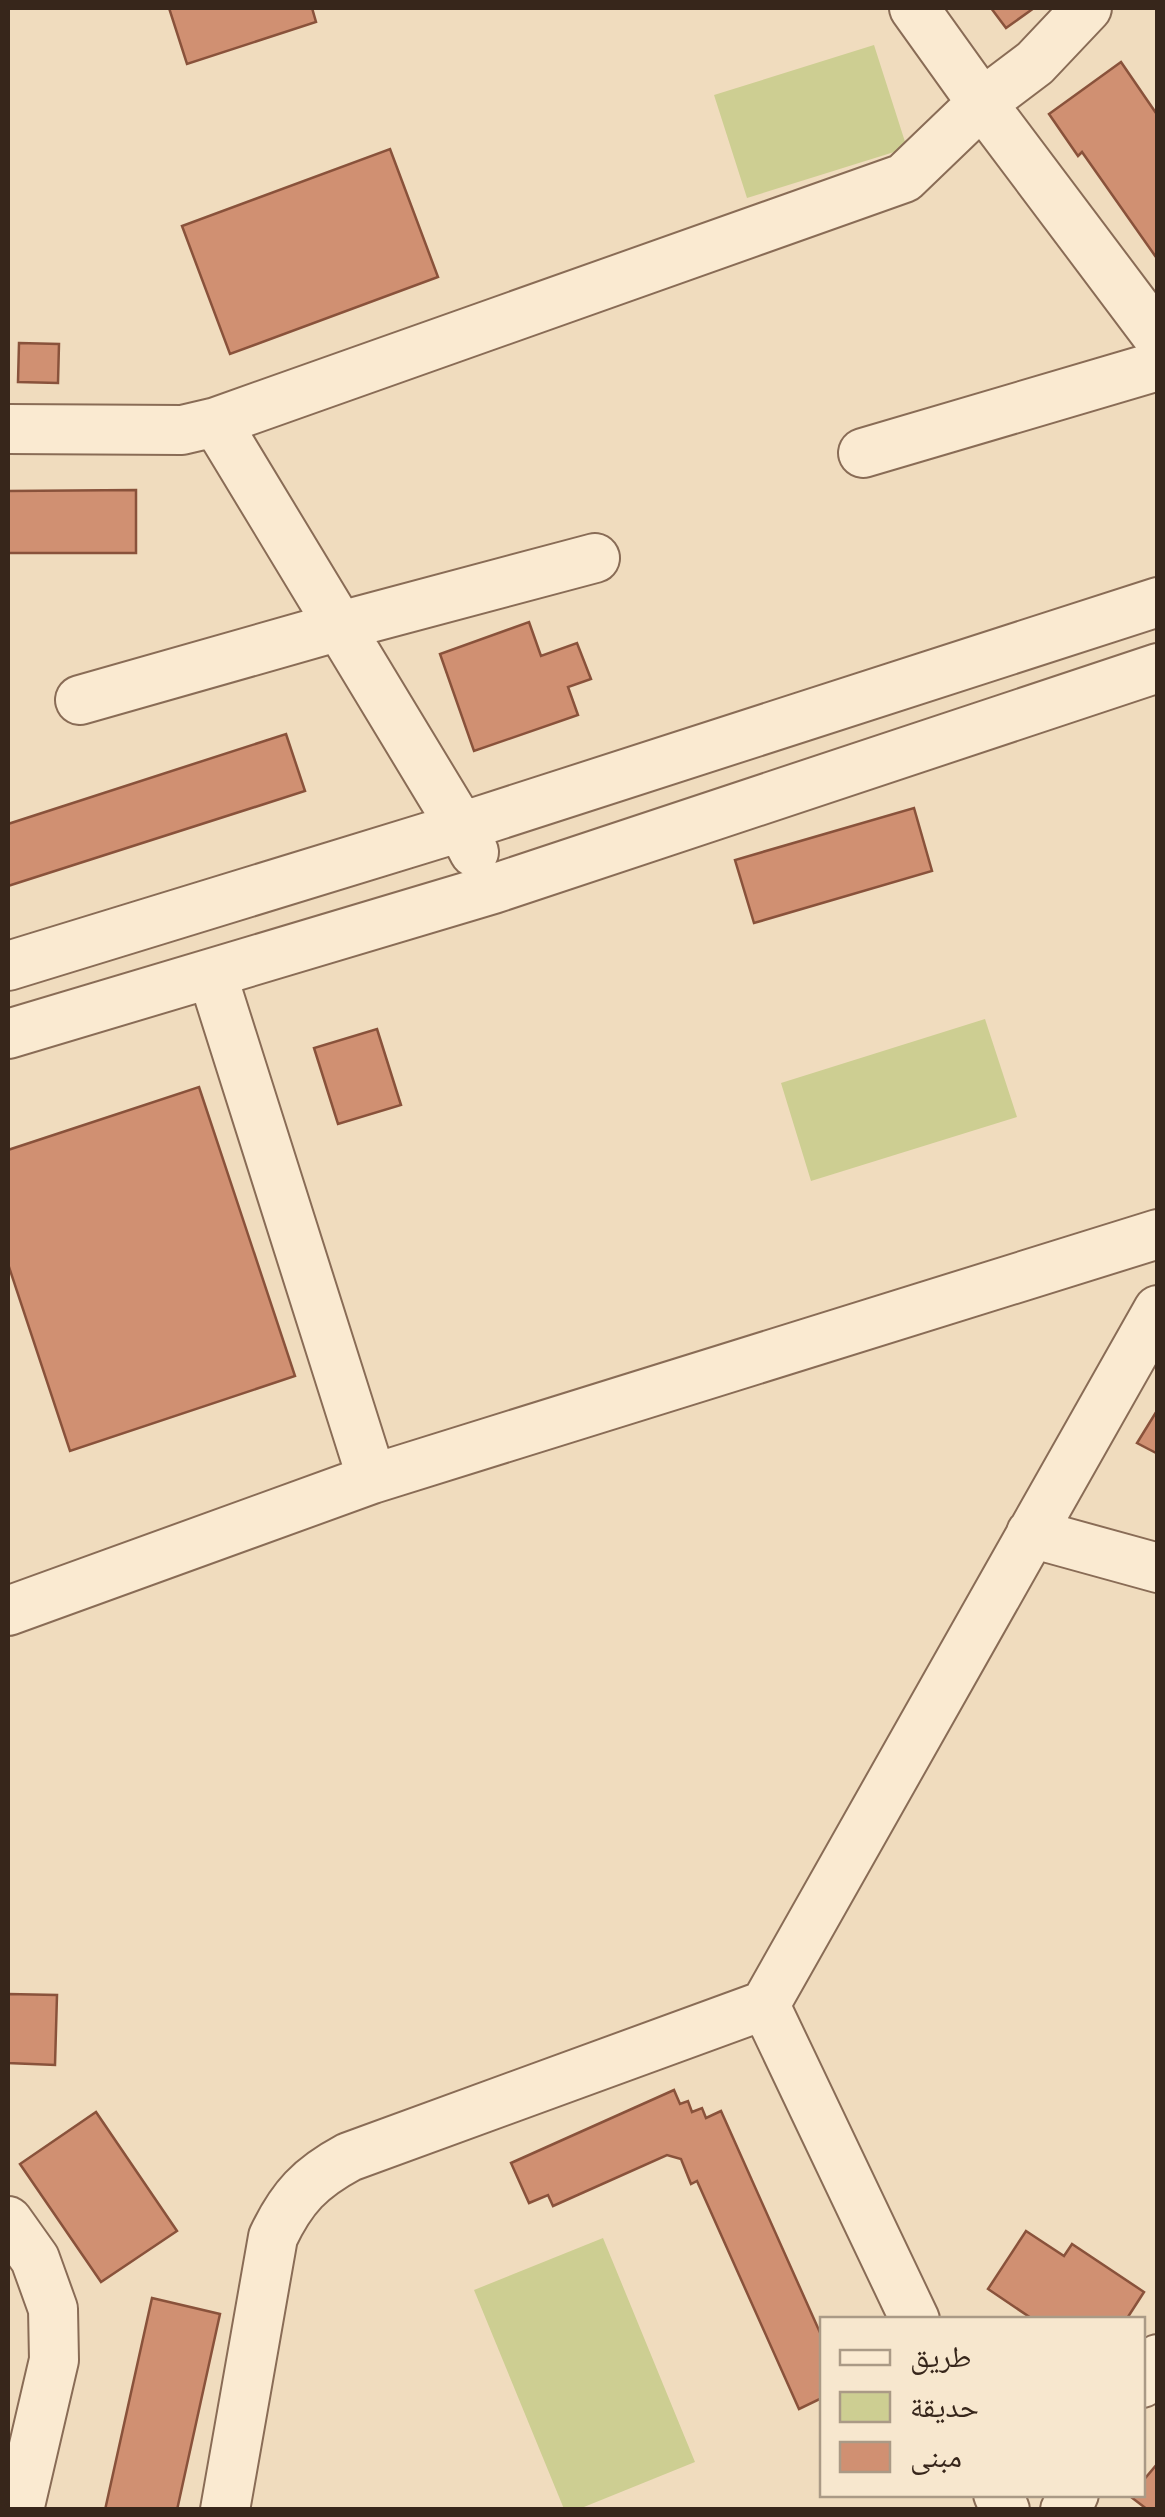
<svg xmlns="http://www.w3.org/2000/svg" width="1165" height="2517" font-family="'Times New Roman','Noto Naskh Arabic',serif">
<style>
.green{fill:#cdce92}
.building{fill:#d09072;stroke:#89523b;stroke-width:2.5}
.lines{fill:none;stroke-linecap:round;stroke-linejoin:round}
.minor-casing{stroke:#896c56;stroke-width:52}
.minor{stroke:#faead1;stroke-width:48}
</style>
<rect width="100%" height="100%" fill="#f0dcbe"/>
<!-- green -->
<path class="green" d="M874,45L907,148L747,198L714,95Z
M985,1019L1017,1117L811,1181L781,1083Z
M603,2238L695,2462L579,2509H564L474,2290Z"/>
<!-- building -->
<path class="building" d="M169,8H312L316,22L187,64Z
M991,8H1034L1006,28Z
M1121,62L1158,116V260L1082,152L1078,156L1049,114Z
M390,149L438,277L230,354L182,226Z
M19,343L59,344L58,383L18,382Z
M136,490V553H8V491Z
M529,622L541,656L577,643L591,679L568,687L578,715L474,751L440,654Z
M286,734L305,791L8,886V824Z
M914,808L932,871L754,923L735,860Z
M377,1029L401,1105L338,1124L314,1048Z
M199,1087L295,1376L70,1451L8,1264V1150Z
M1158,1409V1454L1137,1443Z
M8,1994L57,1995L55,2065L8,2063Z
M674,2090L680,2104L688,2101L692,2112L702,2108L706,2118L721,2111L822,2337V2398L799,2409L697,2181L691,2184L681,2159L667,2155L553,2206L548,2195L529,2203L511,2163Z
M96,2112L177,2231L101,2282L20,2164Z
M1026,2231L1064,2256L1072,2244L1144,2292L1126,2320H1034L988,2289Z
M152,2298L220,2314L177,2510H105Z
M1158,2463V2510H1148L1131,2497L1133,2494H1142V2482Z"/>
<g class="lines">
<!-- minor casing -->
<g class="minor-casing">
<path id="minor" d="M914,8L982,103L1158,337
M216,422L461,827L474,852
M8,429L182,430L216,422L904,178L982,103L1035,63L1087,8
M863,453L1158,366
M80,700L340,626L595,558
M8,966L461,827L1158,602
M212,974L372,1479
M8,1034L493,889L1158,668
M1031,1533L1158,1568
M8,1611L372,1479L1158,1234
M8,2221L35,2259L53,2309L54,2360L19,2510
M915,2320L765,2005L1158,1310
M1142,2383L1158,2359
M998,2494L1005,2510
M225,2510L273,2237C292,2197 310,2178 349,2157L765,2005
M1065,2510L1074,2494"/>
</g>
<!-- minor -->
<use href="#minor" class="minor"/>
</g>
<!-- border -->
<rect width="1165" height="2517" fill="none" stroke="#37261b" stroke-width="20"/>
<!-- legend -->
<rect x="820" y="2317" width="325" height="180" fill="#f7e7ce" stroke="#aa9a86" stroke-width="2.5"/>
<rect x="840" y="2350" width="50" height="15" fill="#faead1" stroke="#aa9a86" stroke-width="2.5"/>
<text x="910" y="2367" font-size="30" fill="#37261b">طريق</text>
<rect x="840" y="2392" width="50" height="30" fill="#cdce92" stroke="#aa9a86" stroke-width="2.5"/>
<text x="910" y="2417" font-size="30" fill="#37261b">حديقة</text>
<rect x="840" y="2442" width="50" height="30" fill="#d09072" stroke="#aa9a86" stroke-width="2.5"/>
<text x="910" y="2467" font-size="30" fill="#37261b">مبنى</text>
</svg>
